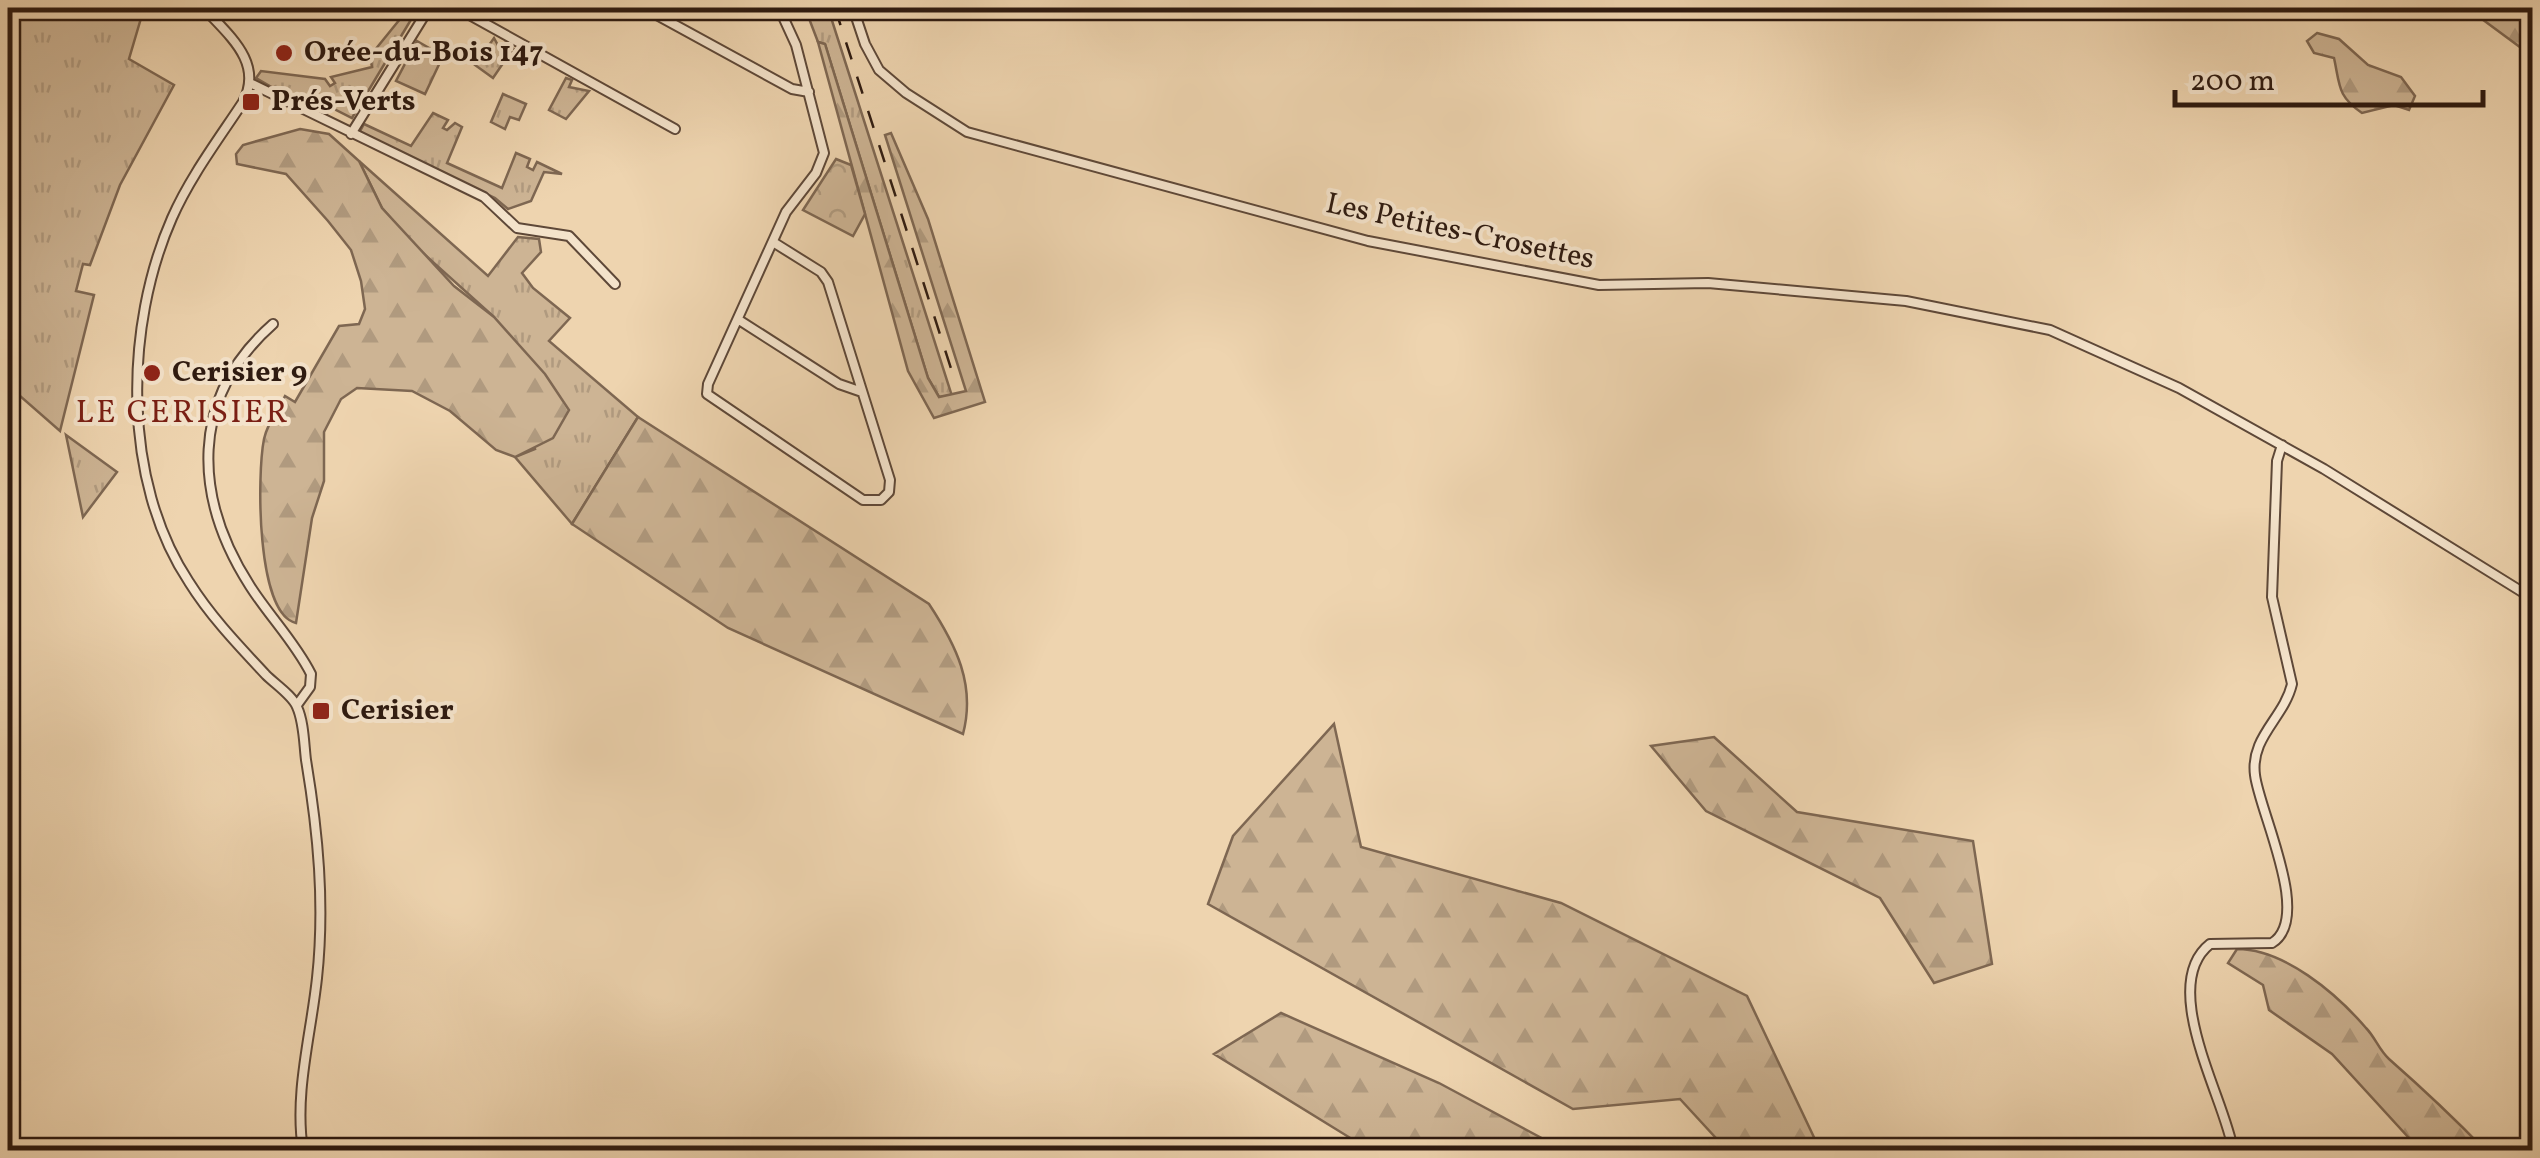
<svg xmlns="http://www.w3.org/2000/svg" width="2540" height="1158" font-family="Vollkorn,serif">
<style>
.grass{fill:url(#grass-tufts);stroke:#7e6752;stroke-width:2.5}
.forest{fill:url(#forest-firs);stroke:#7e6752;stroke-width:2.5}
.park{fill:url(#park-crowns);stroke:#7e6752;stroke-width:2.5}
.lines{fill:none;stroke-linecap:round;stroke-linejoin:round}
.street-casing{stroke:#5e4838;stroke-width:12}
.street{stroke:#f4e3cb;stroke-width:8}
.rail{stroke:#2e1a10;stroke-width:2.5;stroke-dasharray:18 18;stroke-linecap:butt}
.poi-dot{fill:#8f2418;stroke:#f4e3cb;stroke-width:4}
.labels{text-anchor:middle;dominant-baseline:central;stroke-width:8;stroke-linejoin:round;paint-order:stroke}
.poi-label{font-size:30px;font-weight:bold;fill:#2e1a10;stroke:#f4e3cb;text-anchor:start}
.street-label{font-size:30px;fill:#2e1a10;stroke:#f4e3cb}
.neighbourhood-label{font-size:32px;letter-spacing:2.5px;fill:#7a1f14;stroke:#f4e3cb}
</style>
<defs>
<pattern id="grass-tufts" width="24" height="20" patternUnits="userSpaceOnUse" patternTransform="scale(2.5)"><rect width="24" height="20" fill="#cdb494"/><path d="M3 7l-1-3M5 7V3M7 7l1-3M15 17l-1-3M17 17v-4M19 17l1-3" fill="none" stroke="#b09a7f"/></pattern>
<pattern id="forest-firs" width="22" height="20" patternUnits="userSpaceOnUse" patternTransform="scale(2.5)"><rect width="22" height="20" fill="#cdb494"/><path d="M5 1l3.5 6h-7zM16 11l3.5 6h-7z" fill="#b09a7f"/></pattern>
<pattern id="park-crowns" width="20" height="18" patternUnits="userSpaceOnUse" patternTransform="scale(2.5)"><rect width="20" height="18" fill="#cdb494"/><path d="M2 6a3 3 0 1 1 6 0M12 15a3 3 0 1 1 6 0" fill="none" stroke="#b09a7f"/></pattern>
</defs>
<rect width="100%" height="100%" fill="#eed4af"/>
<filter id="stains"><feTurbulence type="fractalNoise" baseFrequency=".002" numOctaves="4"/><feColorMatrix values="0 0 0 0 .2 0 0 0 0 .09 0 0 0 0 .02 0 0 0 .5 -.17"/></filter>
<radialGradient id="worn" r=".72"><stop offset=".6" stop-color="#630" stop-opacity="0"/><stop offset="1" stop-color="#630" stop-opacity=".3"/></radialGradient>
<!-- grass -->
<path class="grass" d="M22,8H144L129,59L174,85L120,185L90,265L83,264L76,291L94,295L60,431L19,395L8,420V40Z
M409,8H418L352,118L330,107L325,118L256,78L261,71L325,79L330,86L335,83L331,77L372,67L370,56Z
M805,8H828L952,396L939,397L928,378L825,44L818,42Z
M494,38L500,49L505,43L517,51L510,53L493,78L475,65Z
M566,78L572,80L569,87L589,91L566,119L549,110Z
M503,94L526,104L519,120L510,117L505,129L491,122Z
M433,113L448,120L443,128L447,130L455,123L462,127L447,163L502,188L516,153L530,159L527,167L533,170L537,162L562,174L544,172L531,201L508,209L495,198L359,133L364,124L411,146Z
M359,161L488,276L518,237L539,239L541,252L522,273L533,288L570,318L549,341L638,417L572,524L515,457L535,449L494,317L414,245L382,208Z
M66,435L117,472L83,517Z"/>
<!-- forest -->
<path class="forest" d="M2467,8H2532V56Z
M2317,33L2339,39L2368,65L2401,77L2415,96L2409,110L2394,105L2362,113C2337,96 2340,85 2334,58L2314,53L2307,41Z
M818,42L825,44L928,378L939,397L966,391L885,135L891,133L928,219L985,402L934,418L908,371Z
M300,129L329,134L359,161L382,208L454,286L494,317L545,374L569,410L553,438L515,457L496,450L450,411L412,391L357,388L341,399L324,432V481L312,518L296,623C256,614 257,474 264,439C267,424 278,409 285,396L295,402L339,326L359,324L365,309L361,281L351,250L328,221L286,174L237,164L236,154L243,145Z
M638,417L929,604C956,645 976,685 963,734L728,628L572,524Z
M1334,724L1361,847L1561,903L1747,996L1820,1150H1727L1680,1099L1573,1109L1208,904L1233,836Z
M1714,737L1797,812L1973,841L1992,964L1934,983L1880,898L1706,811L1651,746Z
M2237,949C2284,949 2336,993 2366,1028C2375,1037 2379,1050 2389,1059C2422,1088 2454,1118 2485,1150H2420L2332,1054L2269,1010L2263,985L2228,963Z
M1281,1013L1439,1083L1564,1150H1375L1360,1144L1214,1054Z"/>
<!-- park -->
<path class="park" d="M417,41L443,56L425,94L396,81Z
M836,159L851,165L865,214L853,236L803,210Z"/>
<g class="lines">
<!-- street casing -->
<g class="street-casing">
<path id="street" d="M204,8C228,35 264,62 243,102C218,140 190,177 172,218C124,327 122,481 189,582C211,617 238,645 266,675C275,684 293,696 297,707C304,722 304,744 306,760C318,832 325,904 317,978C311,1035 294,1093 303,1150
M457,8L675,129
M644,8L792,89L809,92
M853,8L865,44L879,70L906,93L967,132L1368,241L1599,285L1708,283L1906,301L2050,330L2179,388L2324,469L2532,598
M250,83L484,197L517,228L569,236L615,284
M351,134L429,8
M773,242L821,272L828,282L890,480L889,492L881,500H863L707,394L708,384L786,212L816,173L824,153L796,45L779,8
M739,320L839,384L862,392
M273,324C189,398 193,497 250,586C269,616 295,642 311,674L310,687L297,705
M2233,1150C2226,1101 2157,986 2210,944L2272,943C2313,918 2259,811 2255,775C2250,737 2284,718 2292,684L2272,597L2277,461L2282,445"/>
</g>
<!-- street -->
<use href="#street" class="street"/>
<!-- rail -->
<path class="rail" d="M835,8L956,384
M8,25L15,8"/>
</g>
<!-- markers -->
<g class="poi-dot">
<circle cx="284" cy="53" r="10"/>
<rect x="241" y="92" width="20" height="20" rx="5"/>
<circle cx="152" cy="373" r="10"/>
<rect x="311" y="701" width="20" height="20" rx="5"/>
</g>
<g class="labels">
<!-- poi labels -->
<g class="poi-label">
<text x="304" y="53">Orée-du-Bois 147</text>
<text x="271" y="102">Prés-Verts</text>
<text x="172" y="373">Cerisier 9</text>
<text x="341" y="711">Cerisier</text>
</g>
<!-- street labels -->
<g class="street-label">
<text transform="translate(1460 232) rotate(12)">Les Petites-Crosettes</text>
</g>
<!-- neighbourhood labels -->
<g class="neighbourhood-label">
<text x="183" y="414">LE CERISIER</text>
</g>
</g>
<!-- margin -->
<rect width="2540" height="1158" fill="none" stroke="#eed4af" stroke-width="40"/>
<rect x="10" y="10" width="2520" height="1138" fill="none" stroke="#2e1a10" stroke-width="5"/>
<rect x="20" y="20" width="2500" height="1118" fill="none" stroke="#2e1a10" stroke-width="2.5"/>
<!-- scale -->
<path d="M2175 90v15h308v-15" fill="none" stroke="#2e1a10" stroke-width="5"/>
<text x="2190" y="90" font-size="30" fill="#2e1a10" stroke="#f4e3cb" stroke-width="8" paint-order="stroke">200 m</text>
<rect width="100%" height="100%" filter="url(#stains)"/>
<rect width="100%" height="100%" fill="url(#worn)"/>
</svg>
